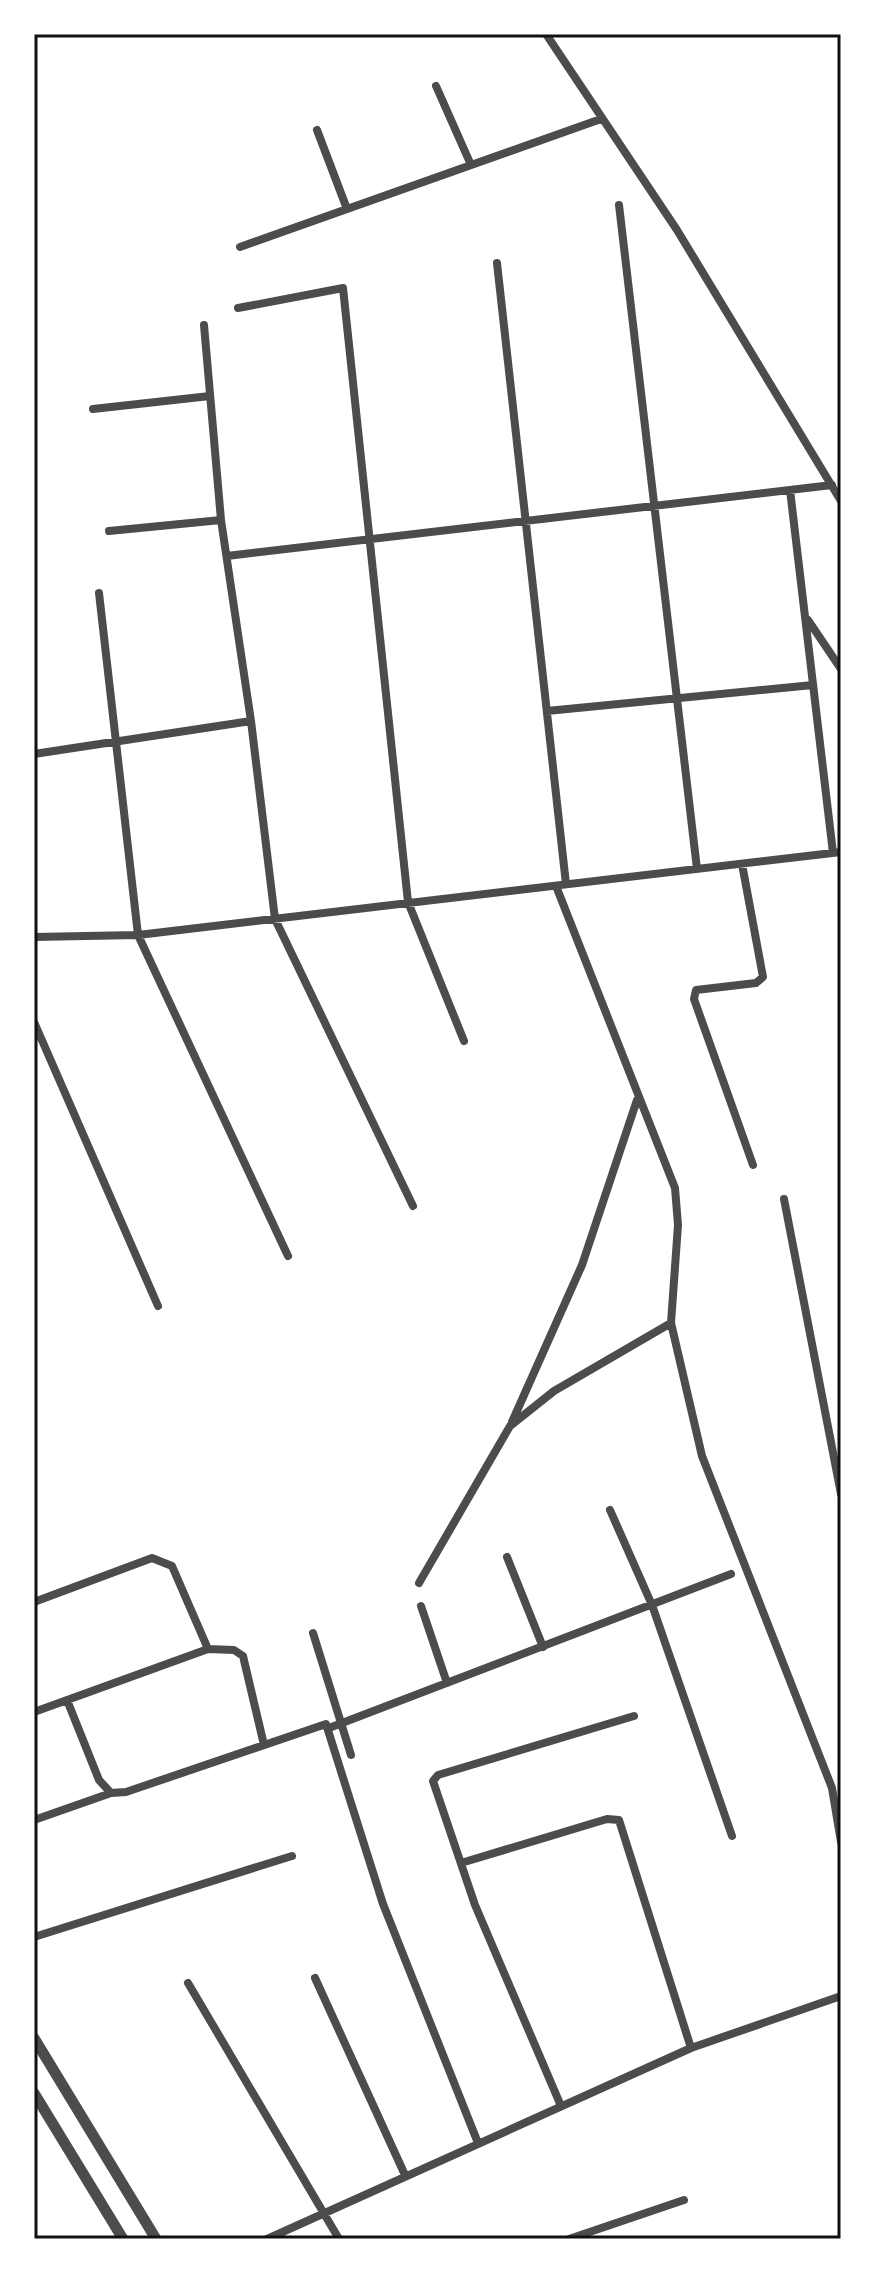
<svg xmlns="http://www.w3.org/2000/svg" width="875" height="2273" font-family="'Titillium Web',sans-serif">
<style>
.lines{fill:none;stroke-linecap:round;stroke-linejoin:round}
.minor{stroke:#4c4c4c;stroke-width:8}
.tertiary{stroke:#4c4c4c;stroke-width:11}
.neatline{fill:none;stroke:#111;stroke-width:3}
</style>
<rect width="100%" height="100%" fill="#fff"/>
<g class="lines">
<!-- minor -->
<path class="minor" d="M546,34L677,230L841,501
M436,86L471,165
M317,130L347,209
M619,205L697,869
M240,247L601,119
M497,263L566,884
M238,308L343,288L408,902L464,1041
M204,325L221,520L251,721L275,919L413,1206
M93,409L210,396
M790,490L833,853
M109,531L221,520
M227,556L832,485
M99,593L138,935L288,1256
M808,620L841,669
M547,711L813,685
M34,754L251,721
M742,864L763,977L756,983L696,990L694,999L753,1165
M556,886L675,1188L678,1225L671,1323L702,1456L832,1788L841,1842
M34,937L138,935L841,852
M34,1022L158,1306
M784,1199L841,1494
M512,1422L582,1265L637,1100
M610,1510L652,1605L732,1836
M507,1557L543,1647
M419,1583L510,1426L554,1391L671,1323
M34,1602L152,1558L172,1566L208,1649
M421,1606L447,1683
M313,1633L351,1755
M67,1700L99,1780L111,1793L126,1792L326,1724L383,1904L478,2143
M34,1712L208,1649L234,1650L243,1656L264,1745
M329,1728L731,1574
M34,1820L111,1793
M461,1863L607,1819L619,1820L691,2048
M34,1937L292,1856
M315,1978L405,2175
M188,1983L339,2239
M561,2106L475,1905L433,1781L438,1775L634,1716
M267,2239L691,2048L841,1996
M569,2239L684,2200"/>
<!-- tertiary -->
<path class="tertiary" d="M34,2038L156,2239
M34,2093L123,2239"/>
</g>
<!-- border -->
<rect width="875" height="2273" fill="none" stroke="#ffffff" stroke-width="72"/>
<rect x="36" y="36" width="803" height="2201" class="neatline"/>
</svg>
